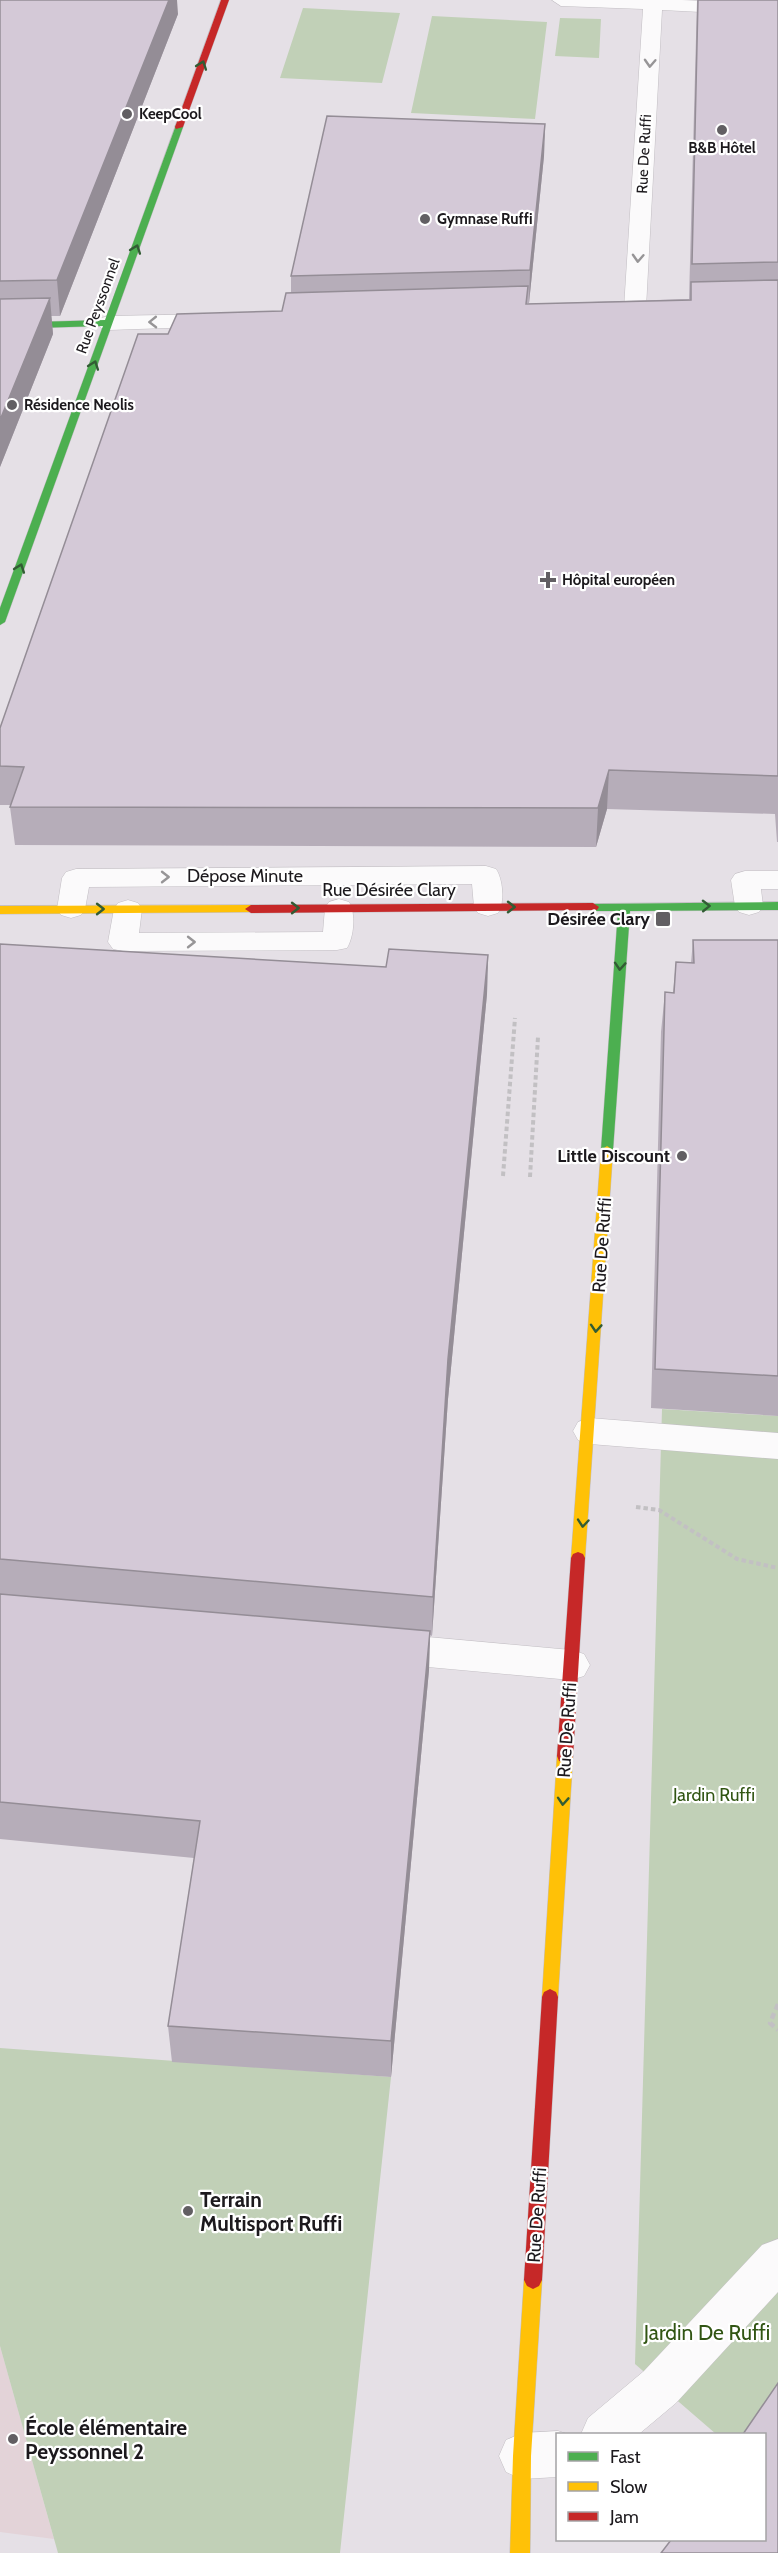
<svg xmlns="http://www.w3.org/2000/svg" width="778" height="2553" font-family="Cabin,sans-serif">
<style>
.education{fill:#e3d3d8}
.green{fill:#c1d0b7}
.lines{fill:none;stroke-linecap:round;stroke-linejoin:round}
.lane-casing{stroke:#c2bec3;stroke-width:1}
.street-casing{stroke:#c2bec3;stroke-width:1}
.fast-casing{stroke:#c2bec3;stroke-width:1}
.slow-casing{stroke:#c2bec3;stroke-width:1}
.jam-casing{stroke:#c2bec3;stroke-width:1}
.path-far1{stroke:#c2c0c3;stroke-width:4;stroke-dasharray:4.5 3;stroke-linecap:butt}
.path{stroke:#c2c0c3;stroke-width:4.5;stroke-dasharray:6 4;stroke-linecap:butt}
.lane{fill:#fbfafb;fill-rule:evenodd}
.street{fill:#fbfafb;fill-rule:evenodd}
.fast{fill:#4caf50;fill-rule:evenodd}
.slow{fill:#ffc107;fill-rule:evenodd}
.jam{fill:#c62828;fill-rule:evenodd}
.wall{fill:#b6adb9}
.shaded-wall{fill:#948d96}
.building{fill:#d4c9d7;stroke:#948d96;stroke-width:1.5}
.oneway{stroke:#979597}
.oneway2{stroke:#325c34}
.poi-dot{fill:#625f63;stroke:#fff;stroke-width:2}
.labels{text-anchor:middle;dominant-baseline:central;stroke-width:4.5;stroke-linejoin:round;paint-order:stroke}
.far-poi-label{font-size:15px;font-weight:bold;fill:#1c191d;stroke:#fff;text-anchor:start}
.far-street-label{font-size:15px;fill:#1c191d;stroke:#fff}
.street-label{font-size:18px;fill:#1c191d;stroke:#fff}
.poi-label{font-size:18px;font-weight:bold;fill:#1c191d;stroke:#fff;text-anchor:end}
.park-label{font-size:18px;fill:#315513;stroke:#fff}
.near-poi-label{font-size:21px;font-weight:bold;fill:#1c191d;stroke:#fff;text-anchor:start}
.near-park-label{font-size:21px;fill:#315513;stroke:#fff}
</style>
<rect width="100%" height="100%" fill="#e5e0e6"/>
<!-- education -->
<path class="education" d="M0,2346L54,2539L0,2532Z"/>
<!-- green -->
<path class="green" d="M303,8L400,13L382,83L280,78Z
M432,16L547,22L535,119L411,113Z
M560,18L601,19L599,58L555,56Z
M662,1409L778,1416V2404L757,2434H716L635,2364Z
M0,2048L391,2077L340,2553H58L0,2346Z"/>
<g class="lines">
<!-- lane casing -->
<g class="lane-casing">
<path id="lane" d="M486,866L496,869C503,879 505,903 498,913L488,916L478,913L474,907L472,884L89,887L85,909L81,915L71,918L61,915L57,909L62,878L66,872L76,869Z
M745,871H778V889H761L763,906L759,912L749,915L739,912L735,906L731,880L735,874Z
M339,899L349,902C356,913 354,937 347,948L337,950L123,951L113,949L108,942L114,909L118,903L128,900L138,903L142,909L139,933L323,932L325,908L329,902Z
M590,1418L778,1433V1459L590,1444L578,1440L573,1431L578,1422Z
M778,2239V2292L676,2403L639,2434H581L588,2418L644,2371L762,2245Z
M558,2431L567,2434H558V2477L522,2479L506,2472L499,2456L506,2440L522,2433Z"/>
</g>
<!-- street casing -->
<g class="street-casing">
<path id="street" d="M552,0H682L778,4V16L662,10L646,308L643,313H627L624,308L643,9L561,6Z
M218,314L226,316L229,321L226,326L109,330L101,328L98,323L101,318L109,316Z
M384,1633L571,1650L584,1654L590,1665L584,1676L571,1680L384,1663L371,1659L365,1648L371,1637Z"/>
</g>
<!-- fast casing -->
<g class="fast-casing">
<path id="fast" d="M176,125L183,127L5,622L0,625V608L103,326L0,329V323L105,320Z
M778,902V910L630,911L613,1150L612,1153H602L601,1150L618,911H593L587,907L589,904Z"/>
</g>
<!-- slow casing -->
<g class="slow-casing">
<path id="slow" d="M251,905L257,909L255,912L0,914V906Z
M607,1146L613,1150L585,1558L583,1562L578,1564L573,1562L571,1558L601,1150Z
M565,1749L571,1751L573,1756L558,1997L556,2002L550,2005L544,2002L542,1997L557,1756L559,1751Z
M533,2271L539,2274L542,2280L531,2456L530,2553H510L513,2456L524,2280L527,2274Z"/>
</g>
<!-- jam casing -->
<g class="jam-casing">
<path id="jam" d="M221,0H229L183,127L176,129L175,127Z
M593,903L599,907L597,910L251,913L245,909L251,905Z
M578,1552L583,1554L585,1558L573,1756L571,1761L565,1763L559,1761L557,1756L571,1558L573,1554Z
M550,1989L556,1992L558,1997L542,2280L539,2286L533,2289L527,2286L524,2280L542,1997L544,1992Z"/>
</g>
<!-- path-far1 -->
<path class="path-far1" d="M503,1176L515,1018
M530,1177L538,1037
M636,1507L659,1510L737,1559L778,1568"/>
<!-- path -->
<path class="path" d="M778,2004L770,2023L778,2030"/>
<!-- lane -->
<use href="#lane" class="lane"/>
<!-- street -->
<use href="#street" class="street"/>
<!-- fast -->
<use href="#fast" class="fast"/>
<!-- slow -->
<use href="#slow" class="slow"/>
<!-- jam -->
<use href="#jam" class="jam"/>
</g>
<!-- wall -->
<path class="wall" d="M0,0L178,14L60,316H51L53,334L0,467Z
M697,0H778V842H777L775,814L607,809L596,847L15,845L10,807L11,805H0V728L168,334L282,311L291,292V276L545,124L544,156L529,303H527V304L689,299Z
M693,940H778V1416L651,1408L661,1032L665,992L673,993L676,962L691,963Z
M0,944L386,967L488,955L487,994L448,1399L432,1636L430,1635L429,1670L391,2077L172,2062L168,2026L194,1858L0,1839Z"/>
<!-- shaded-wall -->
<path class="shaded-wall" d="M169,0H177L178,14L60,316L57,280Z
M545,124L544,156L529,303L530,270Z
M50,298L53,334L0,467V420Z
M609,770L607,809L596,847L598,808Z
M488,955L487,994L448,1399L432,1636L433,1597L448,1359Z
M430,1631L429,1670L391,2077V2041Z"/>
<!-- building -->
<path class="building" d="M0,0H169L57,280L0,281Z
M698,0H778V262L692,264Z
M327,116L545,124L530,270L291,276Z
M778,280V776L609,770L598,808L10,807L24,767L0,766V728L138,334H168L177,314L282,311L286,293L528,286L526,304L691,300V282Z
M50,298L0,420V299Z
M693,940H778V1376L655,1369L665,992L674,993L676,962L694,963Z
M0,944L386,967L389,949L488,955L448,1359L433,1597L0,1559Z
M0,1594L430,1631L391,2041L168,2026L200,1821L0,1802Z
M778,2383V2553H661L671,2540H765V2434H743Z"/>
<!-- one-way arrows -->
<defs><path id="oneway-chevron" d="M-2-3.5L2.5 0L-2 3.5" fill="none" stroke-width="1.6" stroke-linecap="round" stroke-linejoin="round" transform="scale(1.5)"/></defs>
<g class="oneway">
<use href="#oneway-chevron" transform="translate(650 63) rotate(93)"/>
<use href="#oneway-chevron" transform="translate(638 258) rotate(93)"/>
<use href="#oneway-chevron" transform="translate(153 322) rotate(179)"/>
<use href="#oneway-chevron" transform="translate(165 877)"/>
<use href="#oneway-chevron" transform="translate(191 942)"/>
</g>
<g class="oneway2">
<use href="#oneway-chevron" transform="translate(202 65) rotate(-70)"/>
<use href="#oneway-chevron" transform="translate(136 249) rotate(-70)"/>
<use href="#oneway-chevron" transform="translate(94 365) rotate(-70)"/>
<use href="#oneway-chevron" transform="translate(20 568) rotate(-70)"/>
<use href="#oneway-chevron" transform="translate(706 906) rotate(-1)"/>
<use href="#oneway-chevron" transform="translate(511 907)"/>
<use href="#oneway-chevron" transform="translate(295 908)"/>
<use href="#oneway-chevron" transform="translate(100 909)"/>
<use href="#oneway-chevron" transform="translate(620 966) rotate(94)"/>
<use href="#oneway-chevron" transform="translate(596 1328) rotate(94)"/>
<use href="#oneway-chevron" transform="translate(583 1523) rotate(95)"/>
<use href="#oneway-chevron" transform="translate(563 1801) rotate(94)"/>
</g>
<!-- markers -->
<g class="poi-dot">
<circle cx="127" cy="114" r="6"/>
<circle cx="722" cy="130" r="6"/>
<circle cx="425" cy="219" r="6"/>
<circle cx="12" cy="405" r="6"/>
<path d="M545 571h6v6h6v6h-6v6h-6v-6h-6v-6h6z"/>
<rect x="655" y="911" width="16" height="16" rx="3"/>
<circle cx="682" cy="1156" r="6"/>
<circle cx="188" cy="2211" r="6"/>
<circle cx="13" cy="2439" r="6"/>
</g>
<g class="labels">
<!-- far-poi labels -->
<g class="far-poi-label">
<text x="139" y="114">KeepCool</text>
<text x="722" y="148" text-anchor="middle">B&amp;B Hôtel</text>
<text x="437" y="219">Gymnase Ruffi</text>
<text x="24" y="405">Résidence Neolis</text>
<text x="562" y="580">Hôpital européen</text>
</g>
<!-- far-street labels -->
<g class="far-street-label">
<text transform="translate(644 154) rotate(-87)">Rue De Ruffi</text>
<text transform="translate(98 306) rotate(-70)">Rue Peyssonnel</text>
</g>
<!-- street labels -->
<g class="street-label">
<text x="245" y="876">Dépose Minute</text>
<text x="389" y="890">Rue Désirée Clary</text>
<text transform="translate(602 1245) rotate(-86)">Rue De Ruffi</text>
<text transform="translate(567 1730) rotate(-86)">Rue De Ruffi</text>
<text transform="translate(537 2215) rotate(-86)">Rue De Ruffi</text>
</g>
<!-- poi labels -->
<g class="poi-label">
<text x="650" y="919">Désirée Clary</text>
<text x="670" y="1156">Little Discount</text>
</g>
<!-- park labels -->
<g class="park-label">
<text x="714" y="1795">Jardin Ruffi</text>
</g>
<!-- near-poi labels -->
<g class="near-poi-label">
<text x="200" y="2199">Terrain<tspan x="200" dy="24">Multisport Ruffi</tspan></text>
<text x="25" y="2427">École élémentaire<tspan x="25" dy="24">Peyssonnel 2</tspan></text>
</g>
<!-- near-park labels -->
<g class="near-park-label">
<text x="707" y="2332">Jardin De Ruffi</text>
</g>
</g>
<!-- legend -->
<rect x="556" y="2433" width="210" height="108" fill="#ffffff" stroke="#a4a3a5" stroke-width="1.5"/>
<rect x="568" y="2452" width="30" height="9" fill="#4caf50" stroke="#a4a3a5" stroke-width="1.5"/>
<text x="610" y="2463" font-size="18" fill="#1c191d">Fast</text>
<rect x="568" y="2482" width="30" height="9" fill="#ffc107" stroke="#a4a3a5" stroke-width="1.5"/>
<text x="610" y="2493" font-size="18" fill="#1c191d">Slow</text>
<rect x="568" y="2512" width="30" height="9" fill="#c62828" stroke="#a4a3a5" stroke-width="1.5"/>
<text x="610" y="2523" font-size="18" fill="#1c191d">Jam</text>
</svg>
